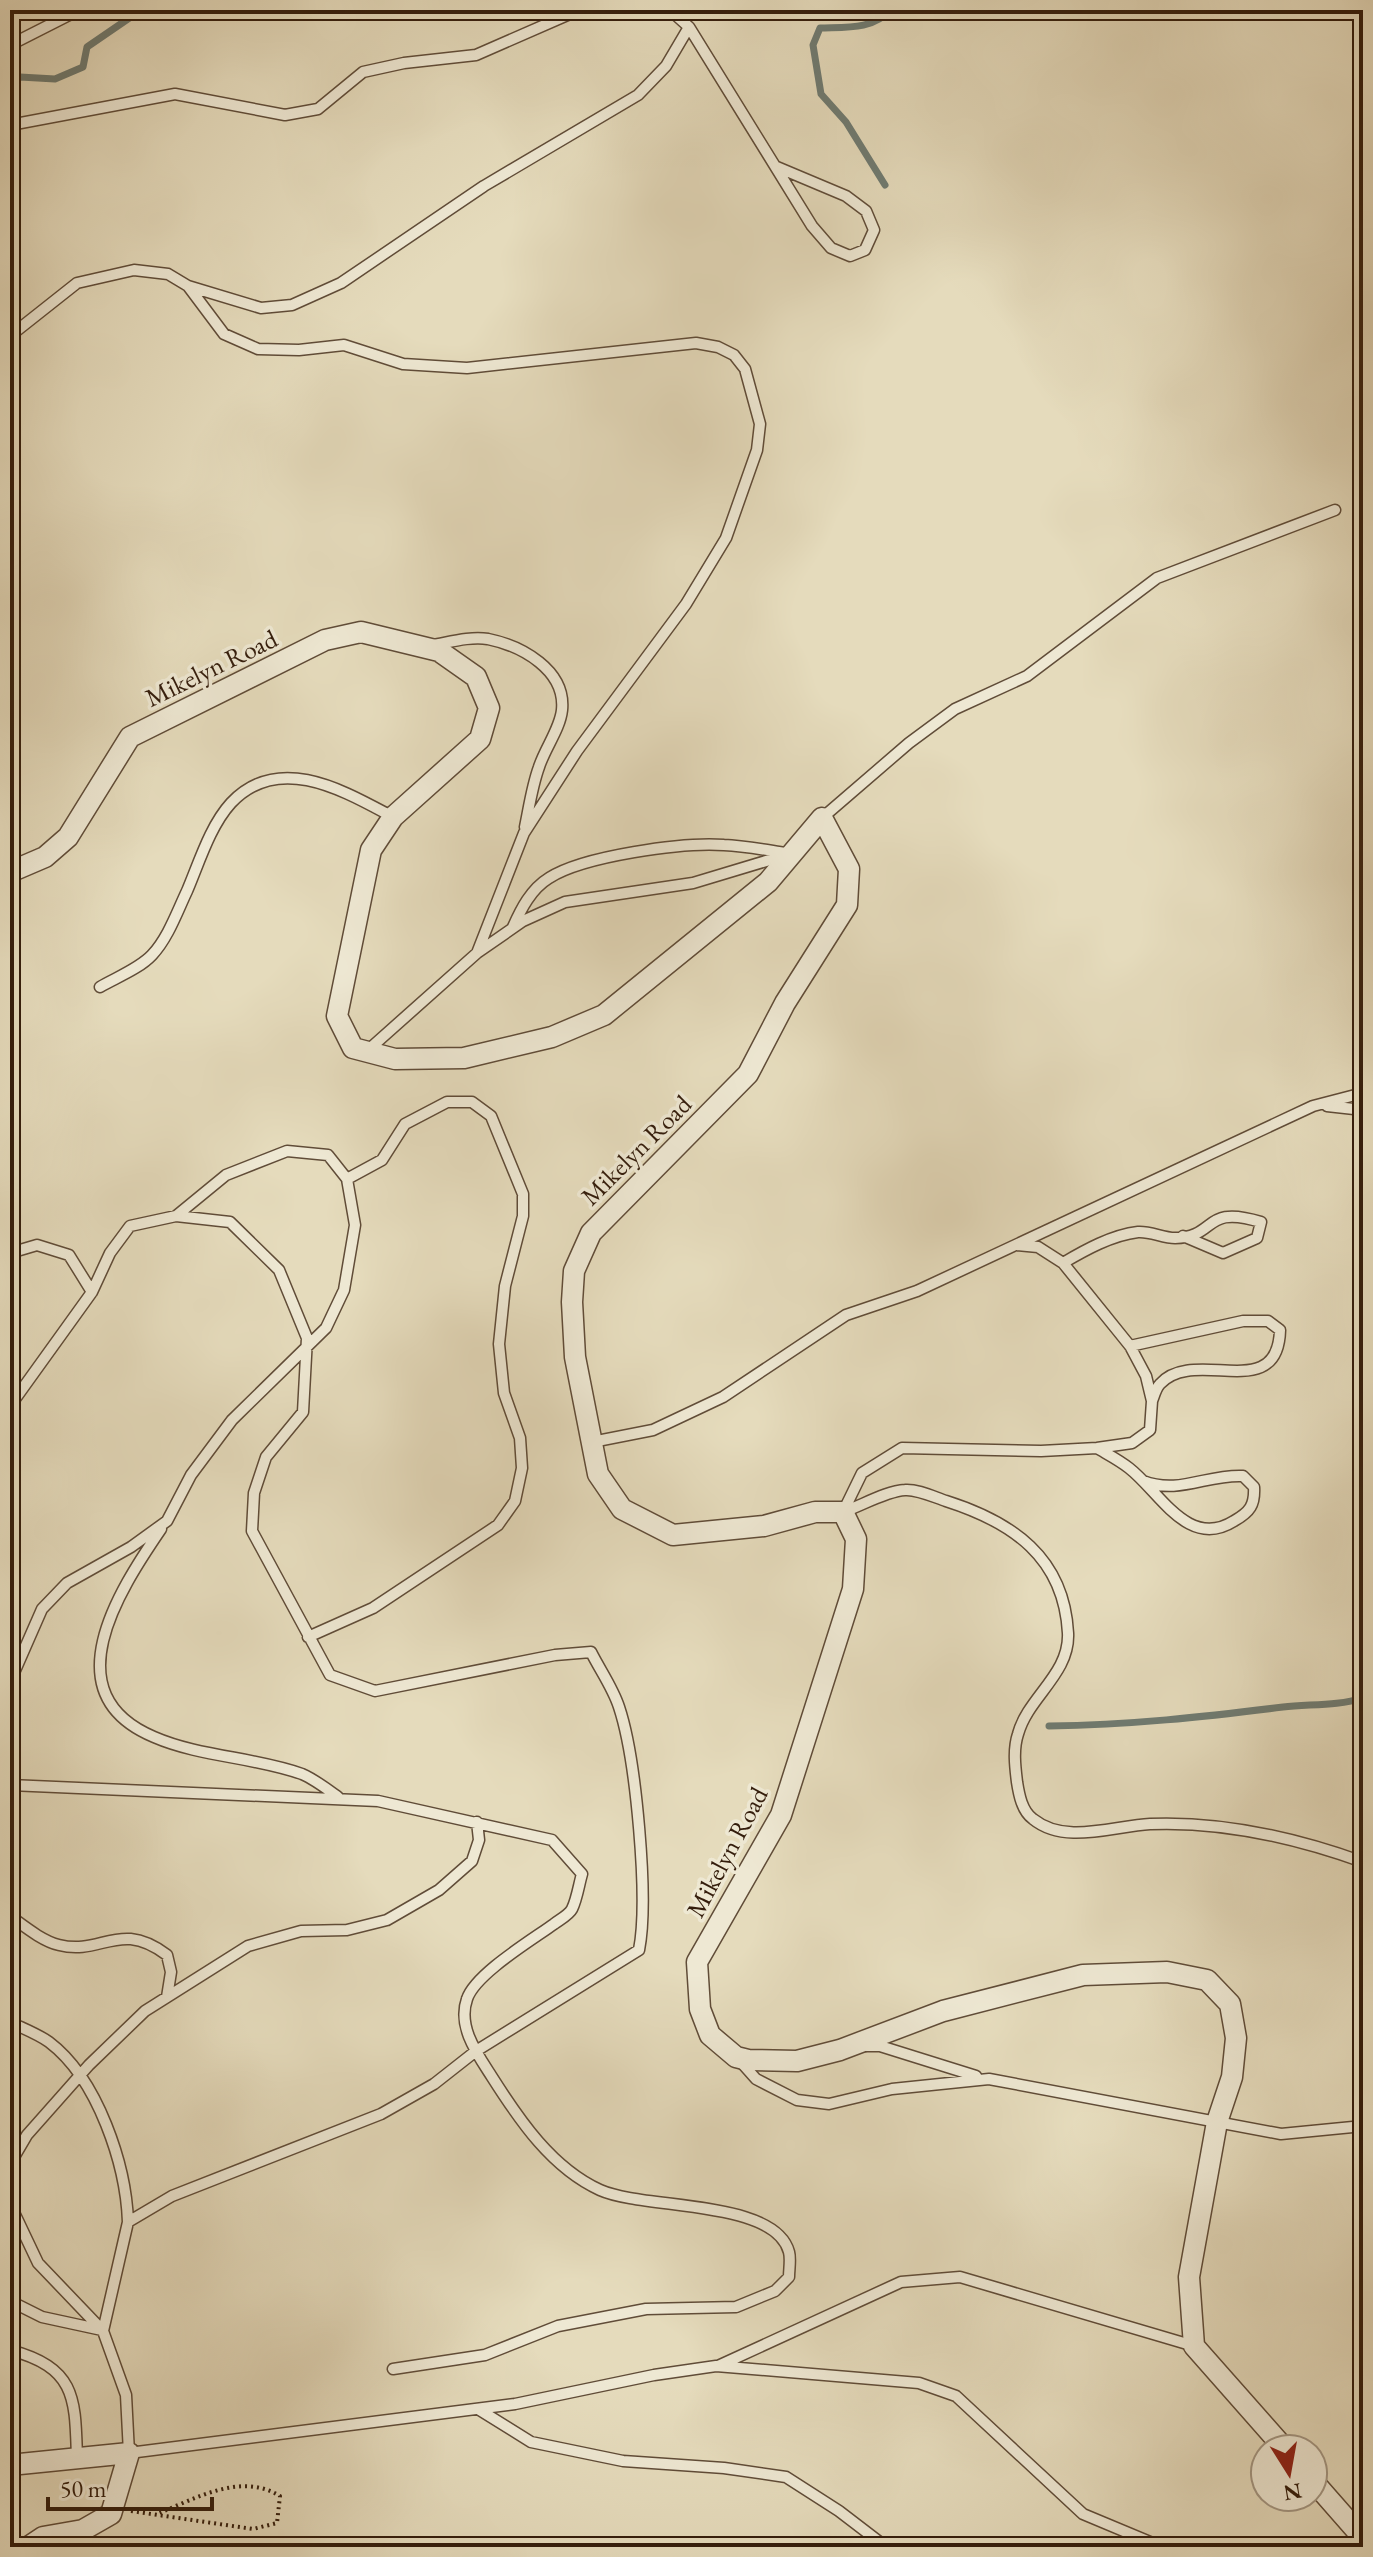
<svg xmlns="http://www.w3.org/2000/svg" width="1373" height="2557" font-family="'EB Garamond',serif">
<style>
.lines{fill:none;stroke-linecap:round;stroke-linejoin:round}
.stream{stroke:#6f7b72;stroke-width:7}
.lane-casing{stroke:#604c38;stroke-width:13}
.street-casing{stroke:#604c38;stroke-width:23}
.path{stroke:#341d0c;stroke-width:4;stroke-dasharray:2 4;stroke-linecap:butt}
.lane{stroke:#eee8d3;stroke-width:10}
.street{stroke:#eee8d3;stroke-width:20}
.labels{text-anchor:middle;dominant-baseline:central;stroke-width:7;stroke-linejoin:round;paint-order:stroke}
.street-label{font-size:26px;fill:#341d0c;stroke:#eee8d3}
</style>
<rect width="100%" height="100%" fill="#e5dbbc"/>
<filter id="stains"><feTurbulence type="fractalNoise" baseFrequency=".0025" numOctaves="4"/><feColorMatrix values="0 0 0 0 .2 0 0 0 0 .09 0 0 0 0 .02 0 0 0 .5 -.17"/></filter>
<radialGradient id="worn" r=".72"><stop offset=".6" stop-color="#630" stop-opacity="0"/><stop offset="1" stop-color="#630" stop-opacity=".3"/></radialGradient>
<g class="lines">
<!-- stream -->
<path class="stream" d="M10,83L20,77L55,79L83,67L87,47L141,10
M885,185L846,122L821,94L813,45L820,28C845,27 873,30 890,10
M1049,1726C1129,1725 1204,1717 1283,1707C1310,1704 1337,1706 1363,1698"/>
<!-- lane casing -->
<g class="lane-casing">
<path id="lane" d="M670,10L689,27L812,226L831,248L850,256L865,250L874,230L866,211L846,196L777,167
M10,45L79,10
M10,125L175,94L285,115L318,109L363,72L404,63L476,55L579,10
M188,286L261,308L292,305L341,283L484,186L638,95L666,66L689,27
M10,336L77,283L134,270L168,274L188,286L224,334L258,349L299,350L344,345L403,364L467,368L696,343L718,347L734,355L745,369L760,424L757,450L726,538L686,604L577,751L524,833L477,953
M433,645C450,642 471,636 488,639C522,646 566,670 562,710C560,729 545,748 539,767C532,786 529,808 525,827
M822,818L909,743L955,709L1027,676L1157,578L1335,510
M513,927C521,909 531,889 549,878C583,856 683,842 724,845C745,846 766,850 786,853
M100,987C115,978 139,969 152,955C168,938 177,912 187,891C199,863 210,826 231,803C279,752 344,791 393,817
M367,1051L477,953L523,921L565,902L693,883L786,855
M1327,1106L1363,1110
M10,1253L37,1245L69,1255L92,1292
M1063,1263C1085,1250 1112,1235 1138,1232C1150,1231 1163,1238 1175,1238C1218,1237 1202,1204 1261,1222L1257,1238L1223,1253L1183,1236
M1130,1346L1243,1321H1268L1280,1330C1278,1405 1194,1346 1160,1384C1156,1388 1154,1396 1152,1401
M10,1406L92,1292L110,1253L130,1226L176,1216L230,1222L279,1270L307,1338L303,1412L266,1457L254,1493L252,1531L330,1675L375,1691L555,1655L591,1652C600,1670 613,1688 619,1707C636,1758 649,1899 639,1950L476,2051L434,2084L381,2114L172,2196L128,2222L103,2331
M592,1442L653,1430L723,1397L846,1315L917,1291L1313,1106L1363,1093
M1097,1448C1107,1454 1119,1460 1129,1468C1160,1492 1188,1550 1234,1521C1250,1512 1255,1505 1254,1487L1243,1476C1207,1474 1179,1495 1143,1481
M843,1512C861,1506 886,1491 905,1490C917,1489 934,1497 946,1501C1012,1522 1064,1557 1068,1633C1070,1674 1028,1697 1018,1734C1013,1749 1015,1766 1017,1782C1019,1795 1022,1811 1033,1819C1065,1845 1113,1826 1150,1824C1222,1821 1296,1838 1363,1862
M843,1512L862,1473L902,1448L1041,1451L1097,1448L1132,1443L1150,1430L1152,1401L1146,1376L1130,1346L1063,1263L1038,1247L1017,1245
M161,1529C118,1592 52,1694 154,1737C200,1757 255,1757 302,1774C314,1779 327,1789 338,1797
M308,1637L373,1608L498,1525L515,1501L522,1468L520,1438L504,1393L499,1344L505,1286L523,1216V1194L491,1116L472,1102H447L405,1124L382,1160L347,1179
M10,1682L42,1609L67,1583L131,1547L167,1521L191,1475L232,1420L326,1328L344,1290L355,1225L347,1179L328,1155L287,1151L226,1175L176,1216
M10,1785L378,1801L552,1840L582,1874C579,1884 577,1899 572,1909C569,1915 559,1920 554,1924C532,1940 475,1974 467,1999C457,2027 478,2055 492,2077C520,2121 552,2168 600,2190C645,2210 775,2199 789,2252C791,2259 789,2269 789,2277L775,2291L736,2307L646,2309L558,2326L485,2355L393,2369
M10,1916C24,1926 42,1941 59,1945C102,1956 119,1919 167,1955L171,1972L167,1997
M10,2022C22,2028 38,2034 49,2042C98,2079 126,2165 128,2222
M866,2046H880L976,2076
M740,2061L756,2079L797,2100L829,2104L892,2089L989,2079L1281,2134L1363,2126
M10,2164L27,2135L89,2065L145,2011L248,1946L301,1931L347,1930L387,1920L439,1890L472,1861L479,1840L477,1822
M10,2204L38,2263L103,2331L126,2395L129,2453L515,2404L654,2375L716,2366L919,2383L956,2396L1083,2514L1162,2547
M10,2301L42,2317L102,2330
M10,2350C77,2368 75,2399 77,2458
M718,2366L901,2282L960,2277L1194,2346
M478,2409L531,2442L623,2461L724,2468L786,2477L839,2511L886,2547"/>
</g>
<!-- street casing -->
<g class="street-casing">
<path id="street" d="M10,872L45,857L68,837L130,737L325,640L361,632L439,651L476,677L489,708L480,739L393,817L371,850L337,1016L353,1048L395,1059L464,1058L552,1037L604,1015L768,882L822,818L849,869L847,905L785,1003L748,1074L591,1233L574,1271L572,1302L575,1357L598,1474L622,1509L673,1535L764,1526L815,1512H843L856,1539L853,1589L781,1815L697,1962L700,2009L710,2035L736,2057L748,2060L797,2061L840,2050L943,2011L1083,1975L1167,1972L1207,1980L1230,2004L1236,2038L1232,2077L1217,2122L1189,2277L1194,2346L1285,2449
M10,2465L129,2453L111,2514L83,2530L43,2537L28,2547
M1313,2481L1363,2538"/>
</g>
<!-- path -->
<path class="path" d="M131,2511L253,2529L277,2523L280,2496C241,2472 197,2498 159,2513"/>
<!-- lane -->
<use href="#lane" class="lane"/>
<!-- street -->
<use href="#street" class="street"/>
</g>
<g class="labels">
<!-- street labels -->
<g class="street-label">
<text transform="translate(211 668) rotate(-26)">Mikelyn Road</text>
<text transform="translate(636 1150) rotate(-45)">Mikelyn Road</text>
<text transform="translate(727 1852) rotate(-62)">Mikelyn Road</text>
</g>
</g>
<!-- margin -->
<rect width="1373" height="2557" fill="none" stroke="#e5dbbc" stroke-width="40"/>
<rect x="12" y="12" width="1349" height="2533" fill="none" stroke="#341d0c" stroke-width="4"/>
<rect x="20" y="20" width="1333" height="2517" fill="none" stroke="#341d0c" stroke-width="2"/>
<!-- north arrow -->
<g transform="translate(1289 2473) rotate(169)"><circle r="38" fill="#eee8d3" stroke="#a49783" stroke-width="2"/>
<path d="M0-6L14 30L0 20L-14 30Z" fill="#8f2418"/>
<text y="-12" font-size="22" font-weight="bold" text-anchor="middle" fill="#341d0c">N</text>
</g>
<!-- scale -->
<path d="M48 2497v12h164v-12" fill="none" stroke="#341d0c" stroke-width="4"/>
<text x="60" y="2497" font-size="24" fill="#341d0c" stroke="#eee8d3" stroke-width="6" paint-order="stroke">50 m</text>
<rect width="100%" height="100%" filter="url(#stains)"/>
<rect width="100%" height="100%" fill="url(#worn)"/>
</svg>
